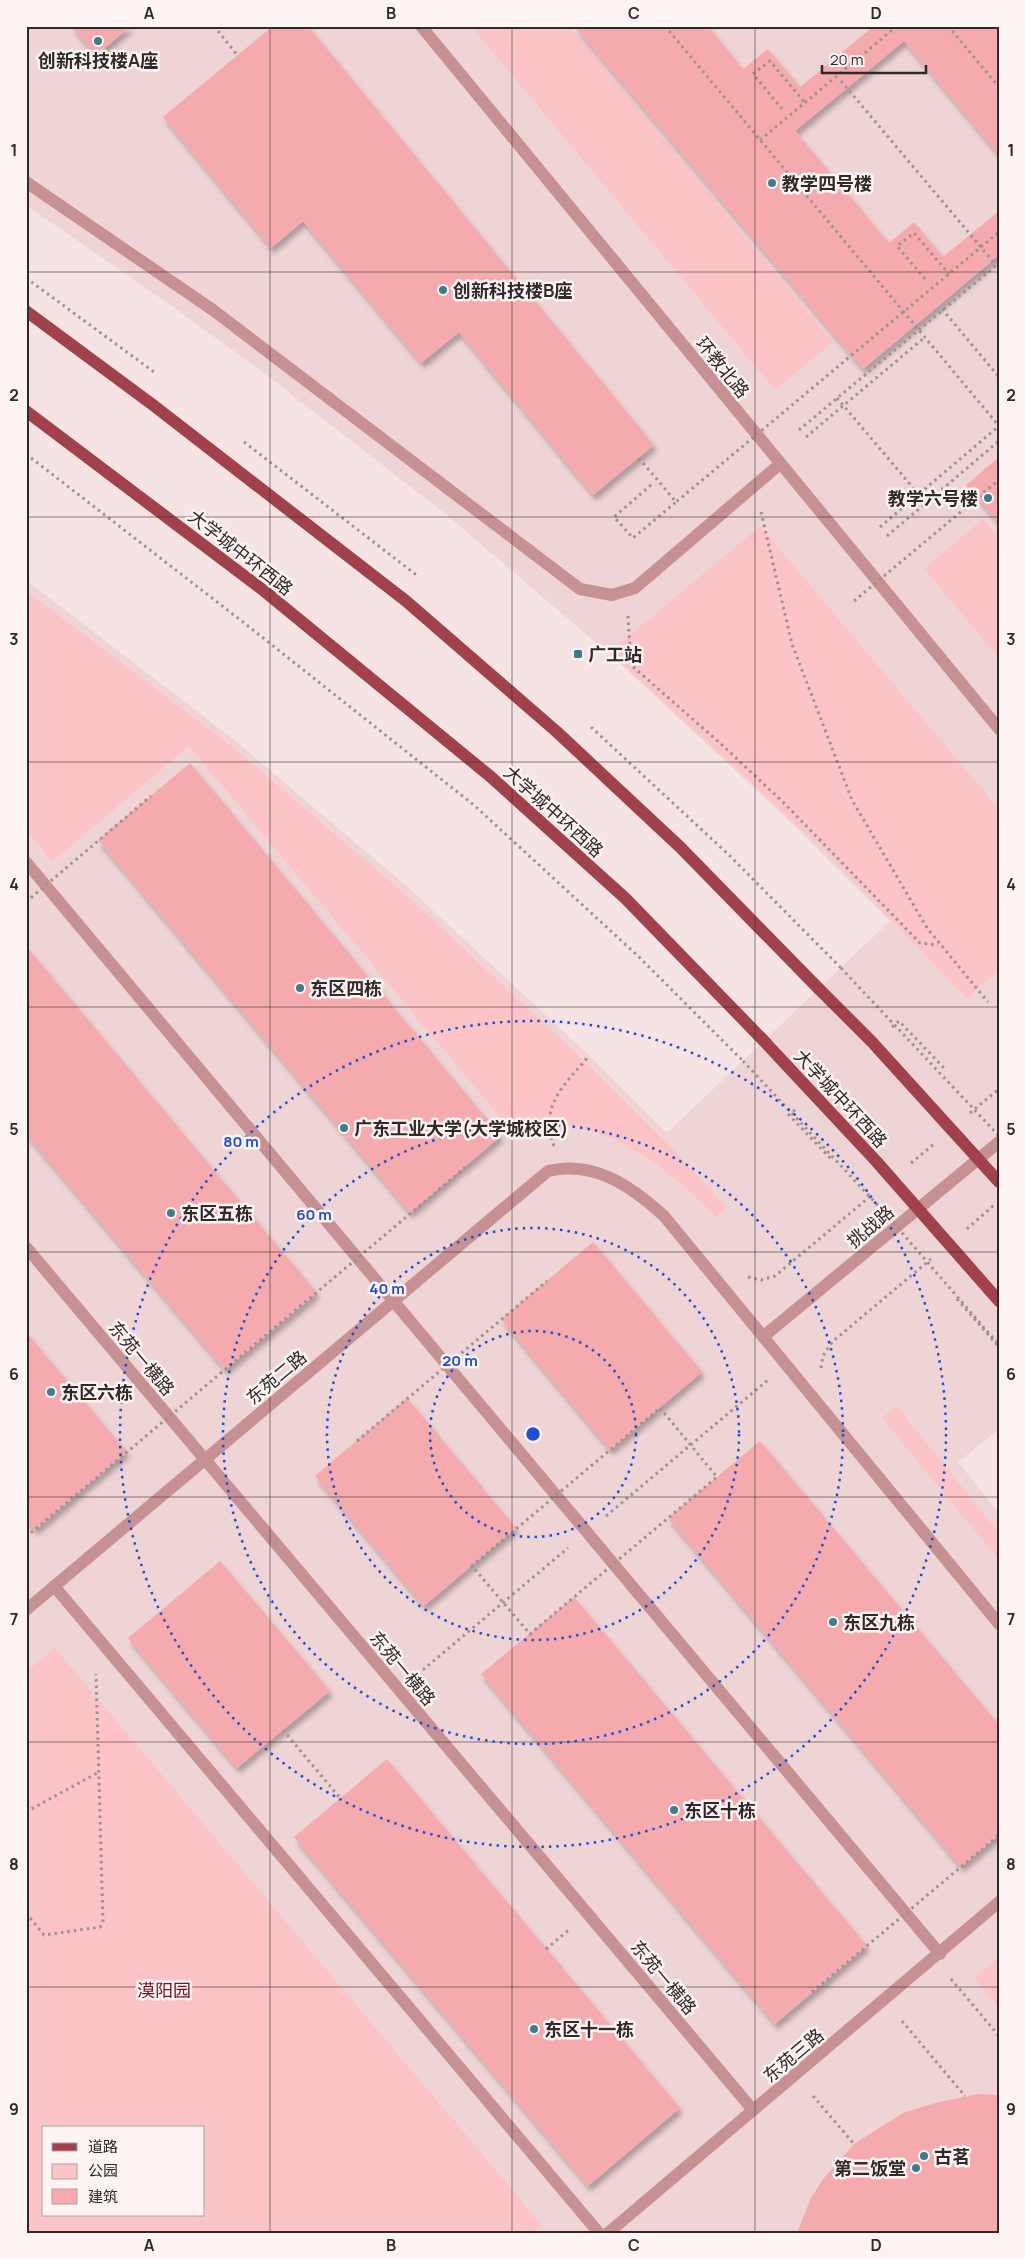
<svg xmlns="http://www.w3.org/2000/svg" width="1025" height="2259" font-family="Manrope,'Noto Sans SC',sans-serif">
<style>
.built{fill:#efd4d5;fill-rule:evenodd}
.green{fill:#fcc4c6;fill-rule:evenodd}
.building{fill:#f5aaae;filter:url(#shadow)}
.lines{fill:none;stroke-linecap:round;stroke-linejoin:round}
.path{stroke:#9e9191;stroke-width:3;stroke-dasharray:2.5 4;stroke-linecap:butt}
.service{stroke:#c79092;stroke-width:12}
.minor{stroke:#c79092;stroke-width:12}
.primary{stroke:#a0414b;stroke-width:12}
.path-bridge{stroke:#9e9191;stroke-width:3;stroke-dasharray:2.5 4;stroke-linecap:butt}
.primary-bridge{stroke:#a0414b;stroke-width:12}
.grid{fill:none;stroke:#2f2929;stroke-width:1;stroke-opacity:0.55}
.ring{fill:none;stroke:#1d4ed8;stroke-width:2.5;stroke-dasharray:2.5 5}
.poi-dot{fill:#3d7c90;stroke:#fef3f3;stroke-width:2}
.labels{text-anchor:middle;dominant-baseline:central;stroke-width:5;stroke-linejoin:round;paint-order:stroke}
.poi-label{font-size:18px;font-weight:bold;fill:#2f2929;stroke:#fef3f3;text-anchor:start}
.street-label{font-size:18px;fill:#2f2929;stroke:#fef3f3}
.park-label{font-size:18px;fill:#6b1525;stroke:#fef3f3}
.centre{fill:#1d4ed8;stroke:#fef3f3;stroke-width:2.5}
.ring-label{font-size:15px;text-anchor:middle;font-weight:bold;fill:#1d4ed8;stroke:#fef3f3;stroke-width:5;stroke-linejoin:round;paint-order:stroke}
.neatline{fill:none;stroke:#2f2929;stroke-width:2}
.grid-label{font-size:16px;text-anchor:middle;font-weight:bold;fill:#2f2929}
</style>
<defs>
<filter id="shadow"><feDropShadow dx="3" dy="5.5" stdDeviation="2.5" flood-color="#0004"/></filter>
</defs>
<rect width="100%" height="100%" fill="#f6e3e4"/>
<!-- built -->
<path class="built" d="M26,26H999V1429L958,1462L999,1513V2233H26V580L233,739L410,889L594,1060L667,1133L890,921L798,829L614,658L447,515L273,380L179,311L26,205ZM44,2128H204V2215H44Z"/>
<!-- green -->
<path class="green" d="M471,26H569L833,342L775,390Z
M983,519L999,537V658L924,569Z
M760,526L999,809V971L966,998L824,850L610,652Z
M26,591L234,748L406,895L582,1059L674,1150L727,1208L716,1217C680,1178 613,1124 557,1125C543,1126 530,1131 517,1137L189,746L52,862L26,830Z
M897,1406L999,1533V1560L882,1418Z
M55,1648L542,2225L534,2233H26V1672ZM44,2128H204V2215H44Z
M999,1957V2008L974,1978Z"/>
<!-- building -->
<path class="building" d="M71,26H131L96,55Z
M273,26H308L654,445L593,495L459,332L421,363L303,221L271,248L163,117Z
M574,26H708L743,69L768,49L800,87L874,26H999V155L904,41L795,131L889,243L914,222L943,257L999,211V255L863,369Z
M999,457V523L966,485Z
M190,763L501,1136L410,1213L98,840Z
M26,946L317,1293L225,1370L26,1134Z
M593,1242L702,1372L610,1450L501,1319Z
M26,1332L127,1452L35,1530L26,1520Z
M407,1398L516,1528L424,1606L315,1476Z
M760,1441L999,1725V1835L961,1867L668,1518Z
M220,1561L330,1691L237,1768L128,1638Z
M574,1597L867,1946L775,2024L481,1674Z
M387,1759L680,2108L588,2186L294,1837Z
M978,2094L999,2095V2233H797L811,2198L824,2178L854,2144L903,2113L935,2103Z"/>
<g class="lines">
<!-- path -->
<path class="path" d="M214,26L238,56
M665,26L903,311
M948,26L999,87
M26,28L29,26
M841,81L996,265
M782,109L753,74L770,61L805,103
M760,140L897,26
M26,278L154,372
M925,279L897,246L914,233L949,274
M942,309L999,377
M837,398L926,503
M799,430L999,263
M806,437L925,337
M244,442L419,577
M26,454L243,622L475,806L638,956L743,1061
M651,485L614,517L633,538L676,502
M761,512L792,644L852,800L927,928L988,1002
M880,527L999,426
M887,536L999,441
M628,616L631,665L720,743L784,803L920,943L938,945
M591,727L730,856L841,968
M892,1027L899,1021L944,1068
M795,1110L789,1115L833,1161
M970,1113L999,1089
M554,1146C538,1107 565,1084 589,1056
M911,1163L933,1145
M967,1229L994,1205
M748,1277L761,1280L775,1276L873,1194
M957,1299L999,1347
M821,1368L823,1356L832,1342L931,1259
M606,1516L768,1380
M418,1674L568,1548
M283,1730L340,1798
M26,1812L99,1772
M26,1913L44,1935L100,1927L103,1923L96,1674
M546,1949L570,1929
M951,1979L999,2036
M902,2021L965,2096
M813,2096L854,2144"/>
<!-- service -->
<path class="service" d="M421,26L999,729
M26,182L213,310L580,589L612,595L635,588L780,464
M26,1247L753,2110
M764,1336L999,1142
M54,1586L599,2233
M26,1610L548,1171C594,1160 631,1186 664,1216L999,1624
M608,2233L999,1902"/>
<!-- minor -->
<path class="minor" d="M26,862L940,1954"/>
<!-- primary -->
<path class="primary" d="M26,311L153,405L406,601L557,732L680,847L819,989
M26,411L263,590L491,777L625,898L764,1041"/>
<!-- path-bridge -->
<path class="path-bridge" d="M903,311L999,426
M639,458L676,502L999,232
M854,601L999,480
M26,902L151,796
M841,968L999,1136
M743,1061L884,1212L999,1345
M660,1408L717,1477L530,1634L472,1566Z
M357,1441L547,1281
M26,1537L468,1165
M812,1992L999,1835"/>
<!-- primary-bridge -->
<path class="primary-bridge" d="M819,989L872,1042L999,1182
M764,1041L876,1161L999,1301"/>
</g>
<!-- grid -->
<path class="grid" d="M270,26V2233M512,26V2233M755,26V2233M26,272H999M26,517H999M26,762H999M26,1007H999M26,1252H999M26,1497H999M26,1742H999M26,1987H999"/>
<!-- distance rings -->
<g class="ring">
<circle cx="533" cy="1434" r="103"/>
<circle cx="533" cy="1434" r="206"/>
<circle cx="533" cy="1434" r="310"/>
<circle cx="533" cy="1434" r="413"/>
</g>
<!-- markers -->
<g class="poi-dot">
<circle cx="98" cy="41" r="5"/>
<circle cx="772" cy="183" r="5"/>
<circle cx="443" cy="290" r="5"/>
<circle cx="988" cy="498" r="5"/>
<rect x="573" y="649" width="10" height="10" rx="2.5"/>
<circle cx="300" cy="988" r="5"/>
<circle cx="344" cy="1128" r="5"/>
<circle cx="171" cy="1213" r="5"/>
<circle cx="51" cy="1392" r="5"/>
<circle cx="833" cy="1622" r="5"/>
<circle cx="674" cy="1810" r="5"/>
<circle cx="534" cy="2029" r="5"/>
<circle cx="924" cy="2156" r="5"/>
<circle cx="916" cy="2168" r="5"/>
</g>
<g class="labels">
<!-- poi labels -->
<g class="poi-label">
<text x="98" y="60" text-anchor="middle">创新科技楼A座</text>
<text x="782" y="183">教学四号楼</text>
<text x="453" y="290">创新科技楼B座</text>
<text x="978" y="498" text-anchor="end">教学六号楼</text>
<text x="588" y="654">广工站</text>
<text x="310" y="988">东区四栋</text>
<text x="354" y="1128">广东工业大学(大学城校区)</text>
<text x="181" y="1213">东区五栋</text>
<text x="61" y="1392">东区六栋</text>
<text x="843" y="1622">东区九栋</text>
<text x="684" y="1810">东区十栋</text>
<text x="544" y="2029">东区十一栋</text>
<text x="934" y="2156">古茗</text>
<text x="906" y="2168" text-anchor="end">第二饭堂</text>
</g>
<!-- street labels -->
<g class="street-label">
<text transform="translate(723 367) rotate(51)">环教北路</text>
<text transform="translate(241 552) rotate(38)">大学城中环西路</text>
<text transform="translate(554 811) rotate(42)">大学城中环西路</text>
<text transform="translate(841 1098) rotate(47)">大学城中环西路</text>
<text transform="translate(870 1226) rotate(-40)">挑战路</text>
<text transform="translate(142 1358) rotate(50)">东苑一横路</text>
<text transform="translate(276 1377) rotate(-40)">东苑二路</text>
<text transform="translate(403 1668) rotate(50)">东苑一横路</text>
<text transform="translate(664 1977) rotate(50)">东苑一横路</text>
<text transform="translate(793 2055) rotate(-40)">东苑三路</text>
</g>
<!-- park labels -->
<g class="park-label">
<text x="164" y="1990">漠阳园</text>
</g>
</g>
<circle cx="533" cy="1434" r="8" class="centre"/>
<g class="ring-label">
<text x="241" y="1147">80 m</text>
<text x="314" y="1220">60 m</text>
<text x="387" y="1294">40 m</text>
<text x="460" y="1366">20 m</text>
</g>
<!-- border -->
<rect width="1025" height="2259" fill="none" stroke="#fef3f3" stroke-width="55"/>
<!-- legend -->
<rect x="42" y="2126" width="162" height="90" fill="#fef3f3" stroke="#aba2a2"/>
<rect x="52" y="2143" width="25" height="8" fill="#a0414b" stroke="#aba2a2"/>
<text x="88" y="2152" font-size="15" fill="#2f2929">道路</text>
<rect x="52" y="2164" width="25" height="15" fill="#fcc4c6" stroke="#aba2a2"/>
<text x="88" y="2176" font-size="15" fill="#2f2929">公园</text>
<rect x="52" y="2189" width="25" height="15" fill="#f5aaae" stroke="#aba2a2"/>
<text x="88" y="2202" font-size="15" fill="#2f2929">建筑</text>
<!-- scale -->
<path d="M822 65v8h104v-8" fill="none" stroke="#2f2929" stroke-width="2.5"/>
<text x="830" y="65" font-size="15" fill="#2f2929" stroke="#fef3f3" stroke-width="4" paint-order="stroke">20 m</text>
<rect x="28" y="28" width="970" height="2204" class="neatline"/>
<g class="grid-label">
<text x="149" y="19">A</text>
<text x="391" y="19">B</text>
<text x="634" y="19">C</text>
<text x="876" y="19">D</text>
<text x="14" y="156">1</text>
<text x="1011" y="156">1</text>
<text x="14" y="401">2</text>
<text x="1011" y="401">2</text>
<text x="14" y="645">3</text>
<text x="1011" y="645">3</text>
<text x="14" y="890">4</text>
<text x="1011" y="890">4</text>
<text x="14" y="1135">5</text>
<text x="1011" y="1135">5</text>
<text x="14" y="1380">6</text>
<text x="1011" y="1380">6</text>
<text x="14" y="1625">7</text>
<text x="1011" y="1625">7</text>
<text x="14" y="1870">8</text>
<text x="1011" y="1870">8</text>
<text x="14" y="2115">9</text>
<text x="1011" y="2115">9</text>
<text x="149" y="2251">A</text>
<text x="391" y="2251">B</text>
<text x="634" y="2251">C</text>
<text x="876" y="2251">D</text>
</g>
</svg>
